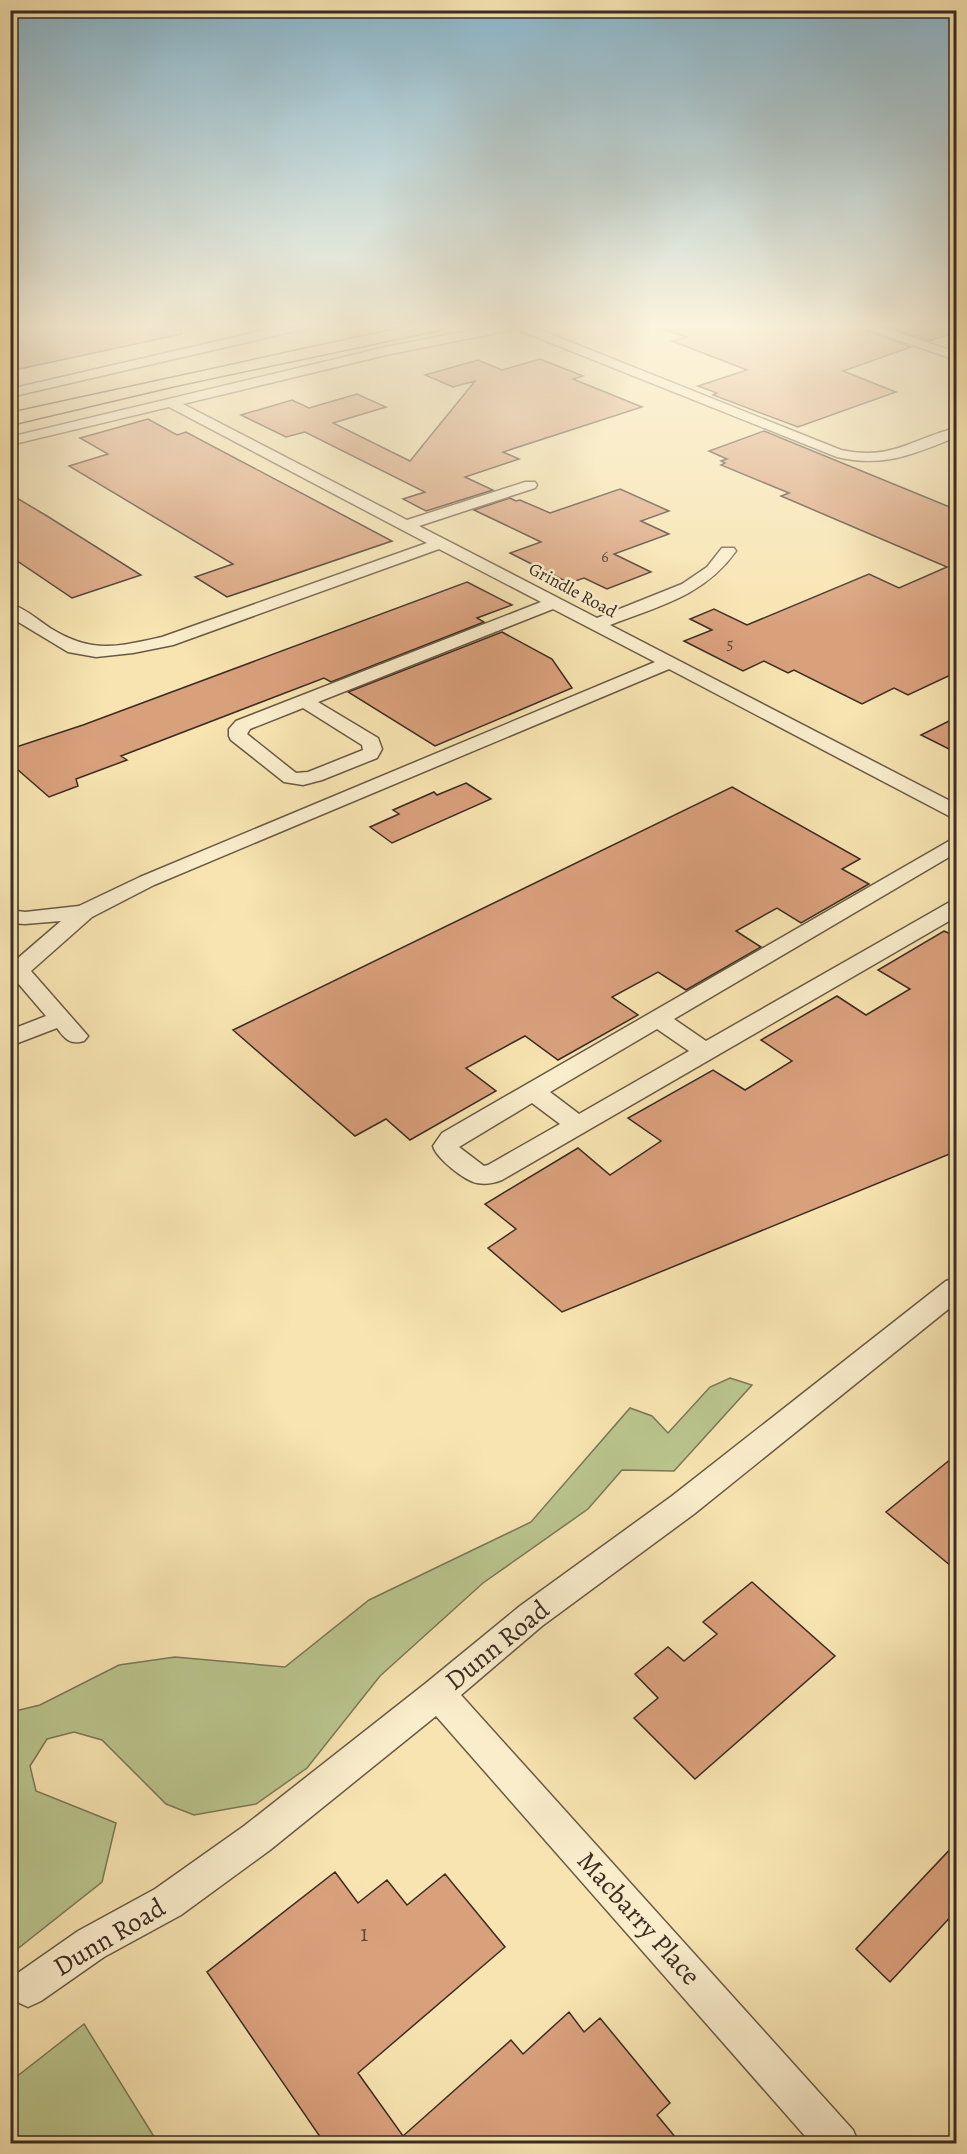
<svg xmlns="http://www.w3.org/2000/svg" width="967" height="2154" font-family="Alegreya,serif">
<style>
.green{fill:#bac58d;stroke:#7a7857;stroke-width:1.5}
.building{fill:#d9a07c;stroke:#3b2c21;stroke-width:1.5}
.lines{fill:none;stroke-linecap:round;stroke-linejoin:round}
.minor-casing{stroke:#6a5a45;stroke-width:3}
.highway-casing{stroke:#3b2c21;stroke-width:3}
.minor{fill:#faedcc;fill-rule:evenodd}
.highway{fill:#f7e4b1;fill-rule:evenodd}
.labels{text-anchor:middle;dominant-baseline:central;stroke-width:5;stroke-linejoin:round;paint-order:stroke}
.far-number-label{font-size:16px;fill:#624938}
.far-street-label{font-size:18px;fill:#3b2c21;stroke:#faedcc}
.near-number-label{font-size:24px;fill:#624938}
.near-street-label{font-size:27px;fill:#3b2c21;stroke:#faedcc}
</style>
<rect width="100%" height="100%" fill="#f7e4b1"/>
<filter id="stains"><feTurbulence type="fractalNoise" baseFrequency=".00333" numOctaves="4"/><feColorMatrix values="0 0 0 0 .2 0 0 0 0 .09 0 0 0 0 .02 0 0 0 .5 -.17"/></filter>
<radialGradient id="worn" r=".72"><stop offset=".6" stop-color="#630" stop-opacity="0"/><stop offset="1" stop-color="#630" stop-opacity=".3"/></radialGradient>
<!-- green -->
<path class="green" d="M730,1378L752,1385L674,1471L622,1470L588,1509L483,1583L380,1676L307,1768L256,1804L194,1815L166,1804L102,1740L74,1732L47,1739L30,1766L36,1791L116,1823L102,1882L11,1954V1712L40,1705L119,1665L175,1657L285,1667L369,1600L531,1522L630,1408L652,1416L668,1433L710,1387Z
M84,2024L158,2143H11V2081Z"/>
<!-- building -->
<path class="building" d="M10,325H181L182,334L10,371Z
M660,325H853L911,347L843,371L896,392L798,427L713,395L717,393L698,386L747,370L672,341L686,337L660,328Z
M882,325H957V332L929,341Z
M540,359L583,376L573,379L642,407L503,452L519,459L465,477L493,490L426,511L403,499L425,492L305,432L286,437L241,415L292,400L309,408L357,394L386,407L333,423L410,461L475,381L453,387L425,375L478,360L502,370Z
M148,419L177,435L186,432L392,541L227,597L195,577L233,564L69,466L108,454L80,438Z
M764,431L957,510V672L908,695L894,688L862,704L794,670L788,673L764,661L743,671L684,641L712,630L690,619L714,609L747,625L869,574L899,588L947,567L781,496L789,493L721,465L725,463L721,461L727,459L709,451Z
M620,489L669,511L641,521L669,534L614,554L651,572L607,589L584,578L569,583L510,553L541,542L474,510L510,498L516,501L520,500L550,513Z
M10,494L47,516L141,575L72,598L10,556Z
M467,582L512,605L477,618L484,622L331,682L324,678L121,756L127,760L76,779L78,786L49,797L10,763V749L83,725Z
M502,632L552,659L572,688L435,746L348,692Z
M957,717V753L921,735Z
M466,783L491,799L392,843L370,827L399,814L393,810L434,792L437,795Z
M732,787L860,859L842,869L869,884L801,923L777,908L736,931L761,947L686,990L658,972L612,997L638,1015L558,1060L525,1036L466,1068L496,1091L410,1140L386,1119L355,1136L233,1030Z
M944,931L957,937V1151L562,1312L488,1248L516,1229L485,1204L578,1148L610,1175L661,1141L628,1118L713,1070L745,1090L792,1061L761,1040L837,996L866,1015L910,989L878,970Z
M957,1454V1571L886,1512Z
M752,1582L835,1656L695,1779L634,1718L658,1698L635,1674L668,1647L684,1661L717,1634L703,1622Z
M957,1842V1910L890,1982L856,1949Z
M335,1872L358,1903L387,1880L407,1905L445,1874L505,1947L358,2073L403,2136L511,2040L523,2054L569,2012L584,2032L600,2018L670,2103L657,2115L681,2144H325L207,1972Z"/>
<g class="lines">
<!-- minor casing -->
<g class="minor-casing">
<path id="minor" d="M287,325H310L304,329L10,397V389Z
M498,325H528L841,450C892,461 911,439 956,428V437C914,454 884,468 837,457L516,329L386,355L183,404L407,520L525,482H535L537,485L535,488L419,526L597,618L682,584L707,567L722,548H734L736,551C704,596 659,606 610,625L956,804V818L949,816L669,669L154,885L92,917L31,971L88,1036L84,1041C70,1045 65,1039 57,1028L10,1046V1030L46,1016L17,982L10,984V965L61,921L25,924L10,923V910L25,912L79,906L140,877L655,662L553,609L318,702L378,738L382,749L377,758L322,780L303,785L284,782L231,740L229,736V729L236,721L541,602L439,549L173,645L133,653L96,657L68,652L10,617V604C25,608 38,620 50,628C92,654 116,647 162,637L427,543L169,407L10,445V437L386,347ZM303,708L362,745L363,750L308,772L296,773L247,734L250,729Z
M855,325H874L956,352V360Z
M956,839V853L674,1019L706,1041L948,903L956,902V917L502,1180C494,1183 486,1185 477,1183C465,1181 436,1158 433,1146L442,1133L949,841ZM657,1029L689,1051L579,1114L550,1092ZM532,1103L560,1124L488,1165L484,1166L459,1147Z
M956,1278V1303L694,1514L542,1626L461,1695L853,2130L859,2144H812L436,1716L270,1850L181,1915L104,1957L41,2001L28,2007L15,2001L10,1984L15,1975L78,1931L155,1889L244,1826L426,1683L520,1606L672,1496L946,1281Z"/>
</g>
<!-- highway casing -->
<g class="highway-casing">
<path id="highway" d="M414,325H447L439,330L175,386L10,425V413Z"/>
</g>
<!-- minor -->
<use href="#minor" class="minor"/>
<!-- highway -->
<use href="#highway" class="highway"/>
</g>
<!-- sky -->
<linearGradient id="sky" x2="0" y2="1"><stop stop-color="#8ab8cf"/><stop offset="0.52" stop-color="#fbf3dc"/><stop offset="1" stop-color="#fbf3dc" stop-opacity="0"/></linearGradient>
<rect width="967" height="627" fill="url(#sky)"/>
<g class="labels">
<!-- far-number labels -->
<g class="far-number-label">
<text x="605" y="557">6</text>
<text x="730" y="644">5</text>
</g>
<!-- far-street labels -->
<g class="far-street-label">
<text transform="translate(573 590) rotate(28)">Grindle Road</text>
</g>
<!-- near-number labels -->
<g class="near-number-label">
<text x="364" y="1933">1</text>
</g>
<!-- near-street labels -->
<g class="near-street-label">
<text transform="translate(497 1645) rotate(-39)">Dunn Road</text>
<text transform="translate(639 1918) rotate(48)">Macbarry Place</text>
<text transform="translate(109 1937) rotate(-31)">Dunn Road</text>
</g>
</g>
<!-- margin -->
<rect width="967" height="2154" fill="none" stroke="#f7e4b1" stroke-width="36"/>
<rect x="12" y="12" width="943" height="2130" fill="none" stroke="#3b2c21" stroke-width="3"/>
<rect x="18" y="18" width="931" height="2118" fill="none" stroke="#3b2c21" stroke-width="1.5"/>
<rect width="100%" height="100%" filter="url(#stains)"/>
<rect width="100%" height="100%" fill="url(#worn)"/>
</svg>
